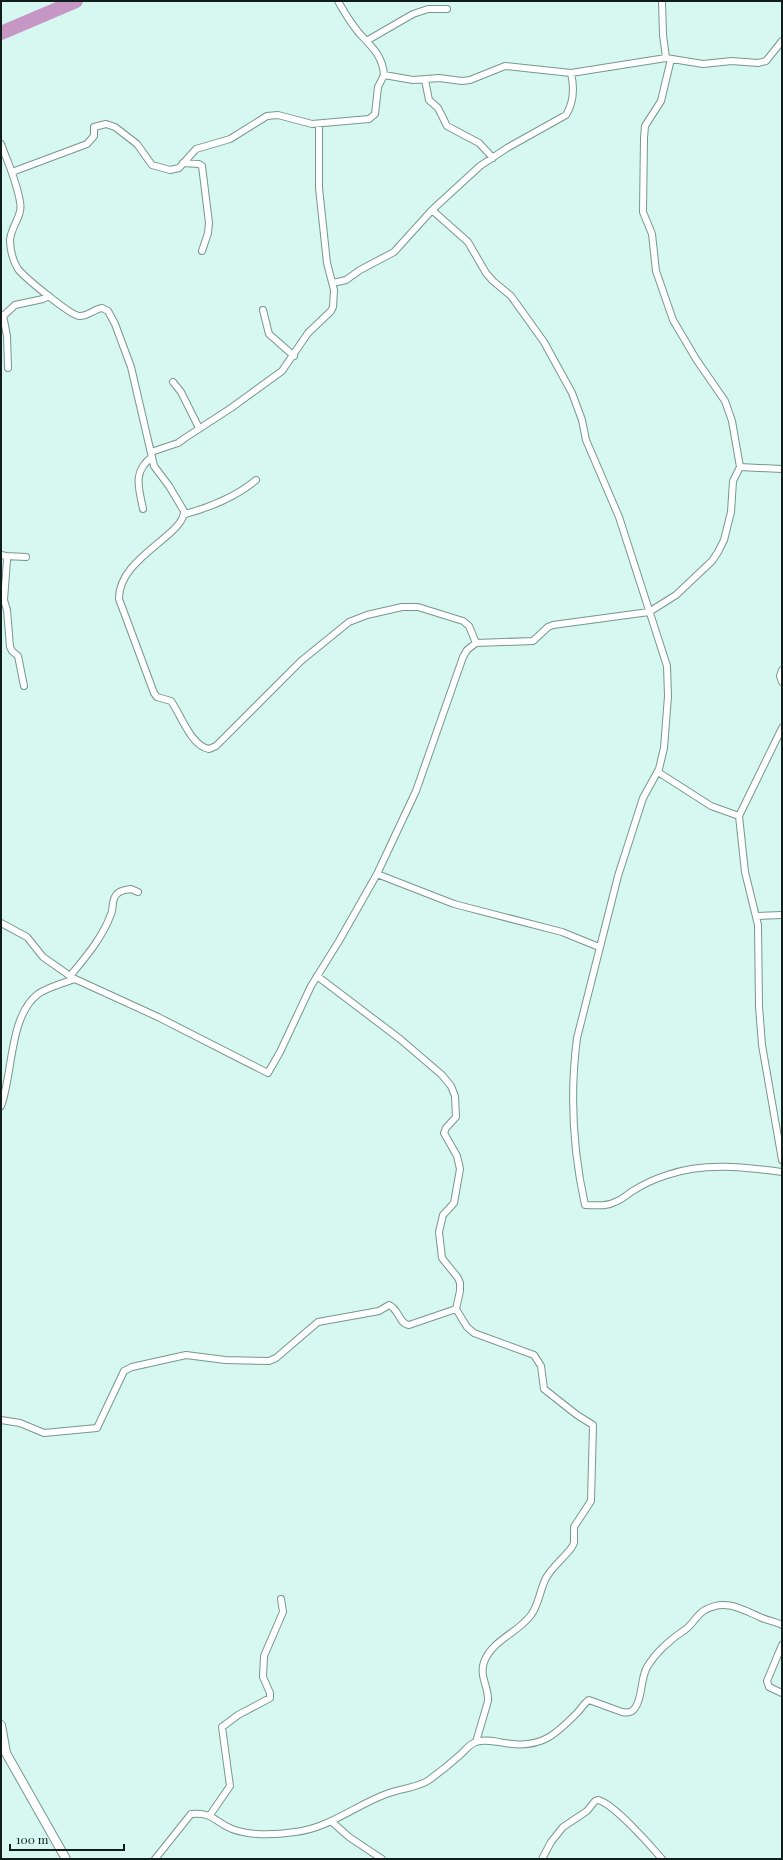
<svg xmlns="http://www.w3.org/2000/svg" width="783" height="1860" font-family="'Playfair Display',serif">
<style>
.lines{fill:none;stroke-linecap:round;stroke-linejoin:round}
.river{stroke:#c697c4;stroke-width:14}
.minor-casing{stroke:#779690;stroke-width:8}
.tertiary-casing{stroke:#779690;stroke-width:10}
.minor{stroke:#fff;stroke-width:6}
.tertiary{stroke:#fff;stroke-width:8}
</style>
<rect width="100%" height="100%" fill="#d6f8f1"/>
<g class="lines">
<!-- river -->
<path class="river" d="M1,33L76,1"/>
<!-- minor casing -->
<g class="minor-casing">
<path id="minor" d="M338,1C344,12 351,23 359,33C371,46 383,56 384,75L413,80L439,78L462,81L470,80L505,66L571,73C574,86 574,102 566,115L507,148L480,166L432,210L468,242L486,273L493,281L511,296L544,342L572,393L582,420L586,440L619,517L667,666L668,696L664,748L659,769L643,798L618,876L577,1038C570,1092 573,1151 585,1205C595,1205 606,1207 615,1202C621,1200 626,1196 631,1192C642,1185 654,1179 667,1175C705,1162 743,1167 782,1172
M662,1L663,35L666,58
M368,40L413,14L428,9H447
M571,73L666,58L703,64L732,61L758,63L766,61L782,41
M425,80L429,100L438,108L447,126L479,143L493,158
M1,144C8,163 17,182 20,202C23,216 11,226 10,240C10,249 13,261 18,269C24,277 70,315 79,316C86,317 95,309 102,308L108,311L115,324L131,367L154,466L169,486L184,511C185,535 118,558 119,599L154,693L157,697L171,701C181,715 191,746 209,749L216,746L301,661L349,622L367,615L402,607H418L463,621L469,626L476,643
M183,163L199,164L202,166L209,223L208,233L202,251
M12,172L87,144L94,136V127L106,124L115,127L137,144L152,165L170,170L179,168L196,149L230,139L267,116L278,115L312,124L369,119L375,114L378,87L384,75
M333,283L346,280L360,270L394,252L432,210
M263,310L269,334L294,356
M3,315L7,336L8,368
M1,318L15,305L43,299L49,296
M173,382L181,392L199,428
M151,452L178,443L185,438L231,408L282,371L308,333L331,311L333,307L334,290L327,263L319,188V124
M740,467L782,469
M143,509C139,488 132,472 152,457
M185,514C209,508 237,496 256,480
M1,555L6,556L7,560L4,600L7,610L10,647L12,651L18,656L24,686
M6,556L26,557
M782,670L780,676L782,682
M782,728L739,816L745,872L758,925L759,1006L762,1045L782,1160
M658,772L711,806L739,816
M377,874L454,904L562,932L599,947
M756,916L782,915
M1,923L27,937L43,957L73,978
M70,976C85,958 103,937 111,914C114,908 111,899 117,894C120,890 126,890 131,889L138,892
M317,976L400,1039L442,1075L451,1086L455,1096L456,1117L446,1128L444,1133L457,1156L460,1169L454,1203L443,1215L439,1232L442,1258L458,1278L460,1283V1291L456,1309L467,1327L474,1333L534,1355L541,1366L544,1389L577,1415L593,1425L591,1501L574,1527V1543L572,1547C564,1558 553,1566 546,1578C540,1589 539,1605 531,1615C518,1633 492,1640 484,1662C479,1677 489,1687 488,1701L476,1742
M1,1106C13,1074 9,1016 38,994C48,987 63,983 75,979L158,1017L268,1073L280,1052L311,986L339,941L377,874L416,791L463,657L467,650L476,643L533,641L548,627L553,625L649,612L676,595L712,561L718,552L724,540L731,512L733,481L740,467L732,421L725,401L696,359L673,320L656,271L652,234L643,212L644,138L645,126L661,101L671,59
M1,1420L20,1423L44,1433L97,1428L124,1371L132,1367L186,1355L225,1360L269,1361L276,1358L318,1322L379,1311L389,1305C399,1309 399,1324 409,1325L456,1309
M782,1645L767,1681L769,1687L782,1693
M210,1815L230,1786L222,1727L238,1715L270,1698V1693L263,1677L264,1656L283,1612L281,1599
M331,1821L349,1837L382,1859
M155,1859L191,1814C214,1812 214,1822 232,1829C251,1836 275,1835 295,1832C330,1828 357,1804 389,1793C403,1788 417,1788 429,1780C440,1772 450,1764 460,1755C465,1751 469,1744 476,1742C487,1738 500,1743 512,1744C543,1747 556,1734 577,1713C581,1709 584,1703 589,1700L622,1712C627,1713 632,1713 635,1708C643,1697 640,1680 647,1667C656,1652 671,1639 686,1629C693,1624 697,1614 705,1610C726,1598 743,1610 762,1618C769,1621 777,1622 782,1625
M542,1859L551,1842L563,1827L587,1811L595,1801L598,1800C613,1803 651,1846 662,1859"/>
</g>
<!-- tertiary casing -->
<g class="tertiary-casing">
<path id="tertiary" d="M1,1725L6,1753L66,1859"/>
</g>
<!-- minor -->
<use href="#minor" class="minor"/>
<!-- tertiary -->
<use href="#tertiary" class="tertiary"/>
</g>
<!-- border -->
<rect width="783" height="1860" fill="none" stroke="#111d1b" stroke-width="4"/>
<!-- scale -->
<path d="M10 1844v6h114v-6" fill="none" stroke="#111d1b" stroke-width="2"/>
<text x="16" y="1844" font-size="12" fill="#111d1b" stroke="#d6f8f1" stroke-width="3" paint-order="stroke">100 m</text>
</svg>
